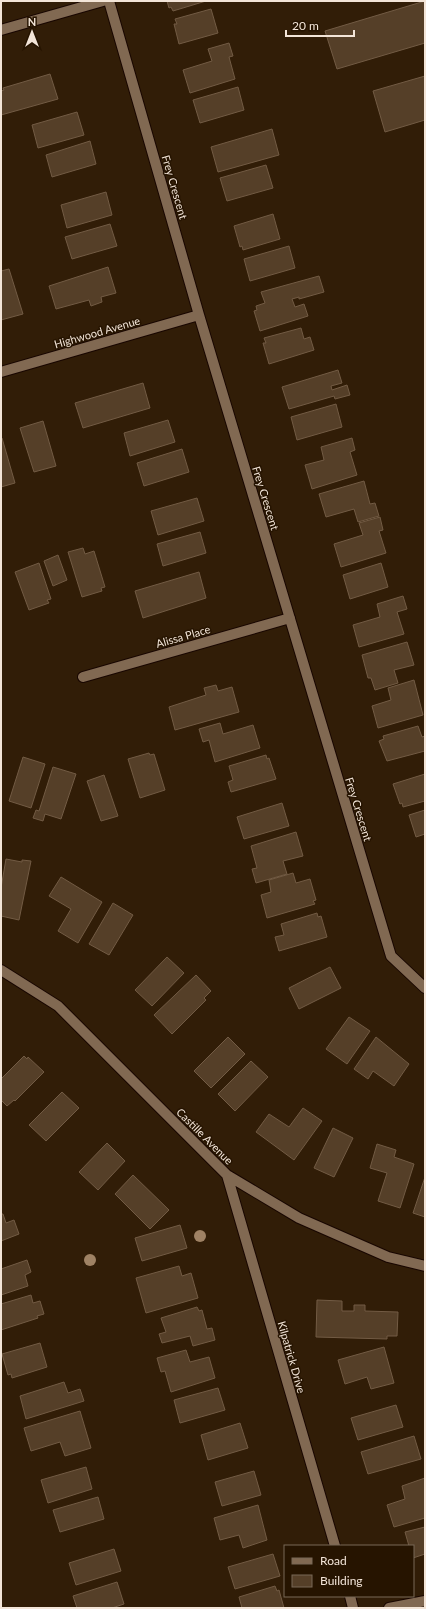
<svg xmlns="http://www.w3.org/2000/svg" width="426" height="1609" font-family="Lato,sans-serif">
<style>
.building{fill:#553f28;stroke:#725b44}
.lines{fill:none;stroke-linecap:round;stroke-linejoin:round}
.minor-casing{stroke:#180600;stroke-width:12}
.minor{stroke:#816952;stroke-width:10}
.tree{fill:#9f8264}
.labels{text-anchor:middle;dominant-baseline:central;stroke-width:3;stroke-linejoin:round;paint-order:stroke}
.street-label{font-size:11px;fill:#f3e5d8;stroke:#261400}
</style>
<rect width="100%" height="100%" fill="#311d07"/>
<!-- building -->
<path class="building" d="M167,1H206L173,11L171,7L169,8Z
M425,1V43L337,69L325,31Z
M211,9L218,33L179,44L174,24H177L175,19Z
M229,43L233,56L229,57L235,79L190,93L183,70L212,61L208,49Z
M50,74L58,99L1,115V91L4,90L3,88Z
M425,76V120L385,132L373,91Z
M238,87L244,110L200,123L193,100Z
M77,112L84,135L38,148L32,125Z
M272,129L279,155L218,172L211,147Z
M90,141L96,164L52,177L46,155Z
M266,165L273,188L227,201L220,178Z
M106,192L112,215L67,228L61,205Z
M273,214L280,239L243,250L242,246L240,247L234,226Z
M110,224L117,246L72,259L65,237Z
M289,246L295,268L250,281L244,259Z
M108,267L116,293L101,297L102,302L91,306L89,300L56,309L49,286Z
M9,269L23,314L1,320V271Z
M319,276L324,292L299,299V297L292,299L295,307L304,304L308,316L260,331L254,311L257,310L256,306L265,303L261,292Z
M301,328L304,339L310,337L314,350L269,364L263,343H266L264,338Z
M338,370L342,383L331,386L332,390L347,385L350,395L335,399L334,396L289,409L282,387Z
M143,383L150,408L83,428L75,403Z
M336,404L342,427L297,440L291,417Z
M168,420L175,442L130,456L124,433Z
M43,421L56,466L34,472L20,428Z
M2,438L15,483L1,487V439Z
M352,438L355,450L350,452L357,475L312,489L305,465L324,460L321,447Z
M182,449L189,472L144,486L137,463Z
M364,481L370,504L375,503L379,516L358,522L354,509L326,517L319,494Z
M197,498L204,521L158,535L151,511Z
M380,517L383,530L379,531L386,553L341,567L334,544L363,535L359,523Z
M200,532L206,553L163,566L157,544Z
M83,548L85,554L94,551L105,587L101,588L102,591L82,597L68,552Z
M58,555L67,580L53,586L44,561Z
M39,563L51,599L47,600L49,603L29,610L15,572Z
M381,563L388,587L350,599L343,575Z
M199,572L206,598L143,618L135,591Z
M403,596L407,609L397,612L404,634L359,647L353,625L380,617L377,604Z
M407,642L414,665L394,670L398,683L375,690L371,678H368L362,655Z
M414,680L423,715L378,728L372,706L391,700L388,688Z
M216,685L218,691L232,687L239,712L175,730L169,707L206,695L204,688Z
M220,723L223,734L253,725L260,748L215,762L209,740L203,742L199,729Z
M418,726L422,737L425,736V751L387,761L379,741L384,739L383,736Z
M149,753L150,755L154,754L165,790L140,798L128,759Z
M266,755L267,759L269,758L276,779L231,792L228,782L233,780L229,766Z
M23,757L45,764L31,808L9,801Z
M53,767L76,774L61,819L45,814L43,821L33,818L36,810L39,811Z
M425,774V801L403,807L402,803L400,804L393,784Z
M104,775L118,816L101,821L87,781Z
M282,803L289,826L244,839L237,817Z
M425,810V834L416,837L409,815Z
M296,832L303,856L283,861L287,874L256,883L252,869L257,868L251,846Z
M6,859L22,862V860L31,861L19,920L1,916V888Z
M293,873L296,883L310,879L316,900L313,901L315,904L267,918L261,895L271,892L269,880Z
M61,877L102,902L78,943L58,931L71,909L49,896Z
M113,903L133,915L109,955L89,944Z
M317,913L318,917L321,916L327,937L279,951L275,937L284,935L281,924Z
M167,957L184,973L152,1006L135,990Z
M330,967L341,988L299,1009L289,988Z
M196,975L211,991L204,998L206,1000L172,1034L154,1015Z
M349,1017L370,1031L347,1064L326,1049Z
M228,1037L245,1054L211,1088L194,1071Z
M376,1037L409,1064L394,1086L373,1071L368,1079L354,1069Z
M24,1056L27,1059L28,1057L44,1072L15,1101L14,1100L7,1106L1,1100V1079Z
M251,1061L268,1077L235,1111L218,1094Z
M62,1092L79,1108L46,1141L29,1125Z
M303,1108L322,1121L294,1160L256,1132L269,1114L289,1127Z
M333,1128L353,1138L334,1177L314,1168Z
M107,1143L125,1161L98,1190L79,1172Z
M377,1144L396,1150L394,1157L414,1164L400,1208L378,1201L387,1173L370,1168Z
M133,1175L169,1210L150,1229L115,1194Z
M425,1177V1217L413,1213Z
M1,1214H3L6,1223L14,1220L19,1234L1,1241Z
M180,1225L187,1248L142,1261L135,1238Z
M27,1260L31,1272L25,1275L28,1286L1,1295V1269Z
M179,1266L182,1276L191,1273L198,1298L146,1313L136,1278Z
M31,1295L33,1303L40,1301L44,1314L37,1316L38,1318L1,1330V1304Z
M317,1300L342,1301V1311H354V1305H365V1311L398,1312L397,1336H387V1339L316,1337Z
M197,1307L199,1311L202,1310L207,1329L212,1328L215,1340L193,1346L190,1336L162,1343L159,1334L166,1332L161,1318Z
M40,1343L47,1367L12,1378L11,1374L8,1375L2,1354Z
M384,1347L394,1383L371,1389L367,1377L345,1384L338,1360Z
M186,1350L190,1362L209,1357L215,1378L171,1392L165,1371L161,1372L157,1358Z
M64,1382L68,1393L80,1389L84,1401L26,1419L20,1396Z
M218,1388L225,1410L180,1423L174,1400Z
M396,1405L403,1427L358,1440L351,1418Z
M80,1411L91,1448L65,1456L60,1442L31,1451L24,1428Z
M240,1423L248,1448L208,1460L201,1435Z
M414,1436L421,1459L368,1474L361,1452Z
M86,1467L92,1489L48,1503L41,1480Z
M254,1471L261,1495L222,1506L215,1482Z
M425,1478V1518L394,1527L387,1505L405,1499L402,1486Z
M98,1497L104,1519L60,1532L53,1510Z
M258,1505L267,1540L243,1548L239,1535L220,1540L214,1518Z
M425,1527V1554L413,1558V1546H409L405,1532Z
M114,1549L121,1571L76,1585L69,1563Z
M273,1554L280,1576L235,1589L228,1567Z
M117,1582L124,1604L112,1608H77L73,1596Z
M275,1586L277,1591L279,1590L284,1608H242L239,1597Z"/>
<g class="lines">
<!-- minor casing -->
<g class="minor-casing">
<path id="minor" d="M109,1L199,315L391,956L425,988
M1,30L103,1
M1,372L199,315
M83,677L290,618
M1,970L58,1006L227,1175L299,1218L388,1257L425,1266
M227,1175L335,1546
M350,1596L353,1608
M389,1608L425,1601"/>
</g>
<!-- minor -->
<use href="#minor" class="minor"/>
</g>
<!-- trees -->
<g class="tree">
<circle cx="200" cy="1236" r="6"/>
<circle cx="90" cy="1260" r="6"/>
</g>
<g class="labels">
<!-- street labels -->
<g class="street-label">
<text transform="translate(175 187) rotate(74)">Frey Crescent</text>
<text transform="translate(97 332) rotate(-16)">Highwood Avenue</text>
<text transform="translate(266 498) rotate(73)">Frey Crescent</text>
<text transform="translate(183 636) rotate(-16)">Alissa Place</text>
<text transform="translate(359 809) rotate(73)">Frey Crescent</text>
<text transform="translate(205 1136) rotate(45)">Castille Avenue</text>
<text transform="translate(292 1357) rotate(74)">Kilpatrick Drive</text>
</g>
</g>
<!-- border -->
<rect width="426" height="1609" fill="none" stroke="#f3e5d8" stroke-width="4"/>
<!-- legend -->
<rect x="284" y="1545" width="130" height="52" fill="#261400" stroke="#786856"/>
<rect x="292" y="1558" width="20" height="6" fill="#816952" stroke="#786856"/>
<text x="320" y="1565" font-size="12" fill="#f3e5d8">Road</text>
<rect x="292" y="1575" width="20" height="12" fill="#553f28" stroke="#786856"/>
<text x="320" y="1585" font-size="12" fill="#f3e5d8">Building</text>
<!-- north arrow -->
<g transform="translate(32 32)" stroke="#261400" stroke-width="3" paint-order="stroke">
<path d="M0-3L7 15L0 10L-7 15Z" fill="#f3e5d8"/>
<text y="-6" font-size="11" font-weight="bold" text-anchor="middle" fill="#f3e5d8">N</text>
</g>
<!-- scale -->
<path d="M286 30v6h68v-6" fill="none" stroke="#f3e5d8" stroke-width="2"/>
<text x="292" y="30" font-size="12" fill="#f3e5d8" stroke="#261400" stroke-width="3" paint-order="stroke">20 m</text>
</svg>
